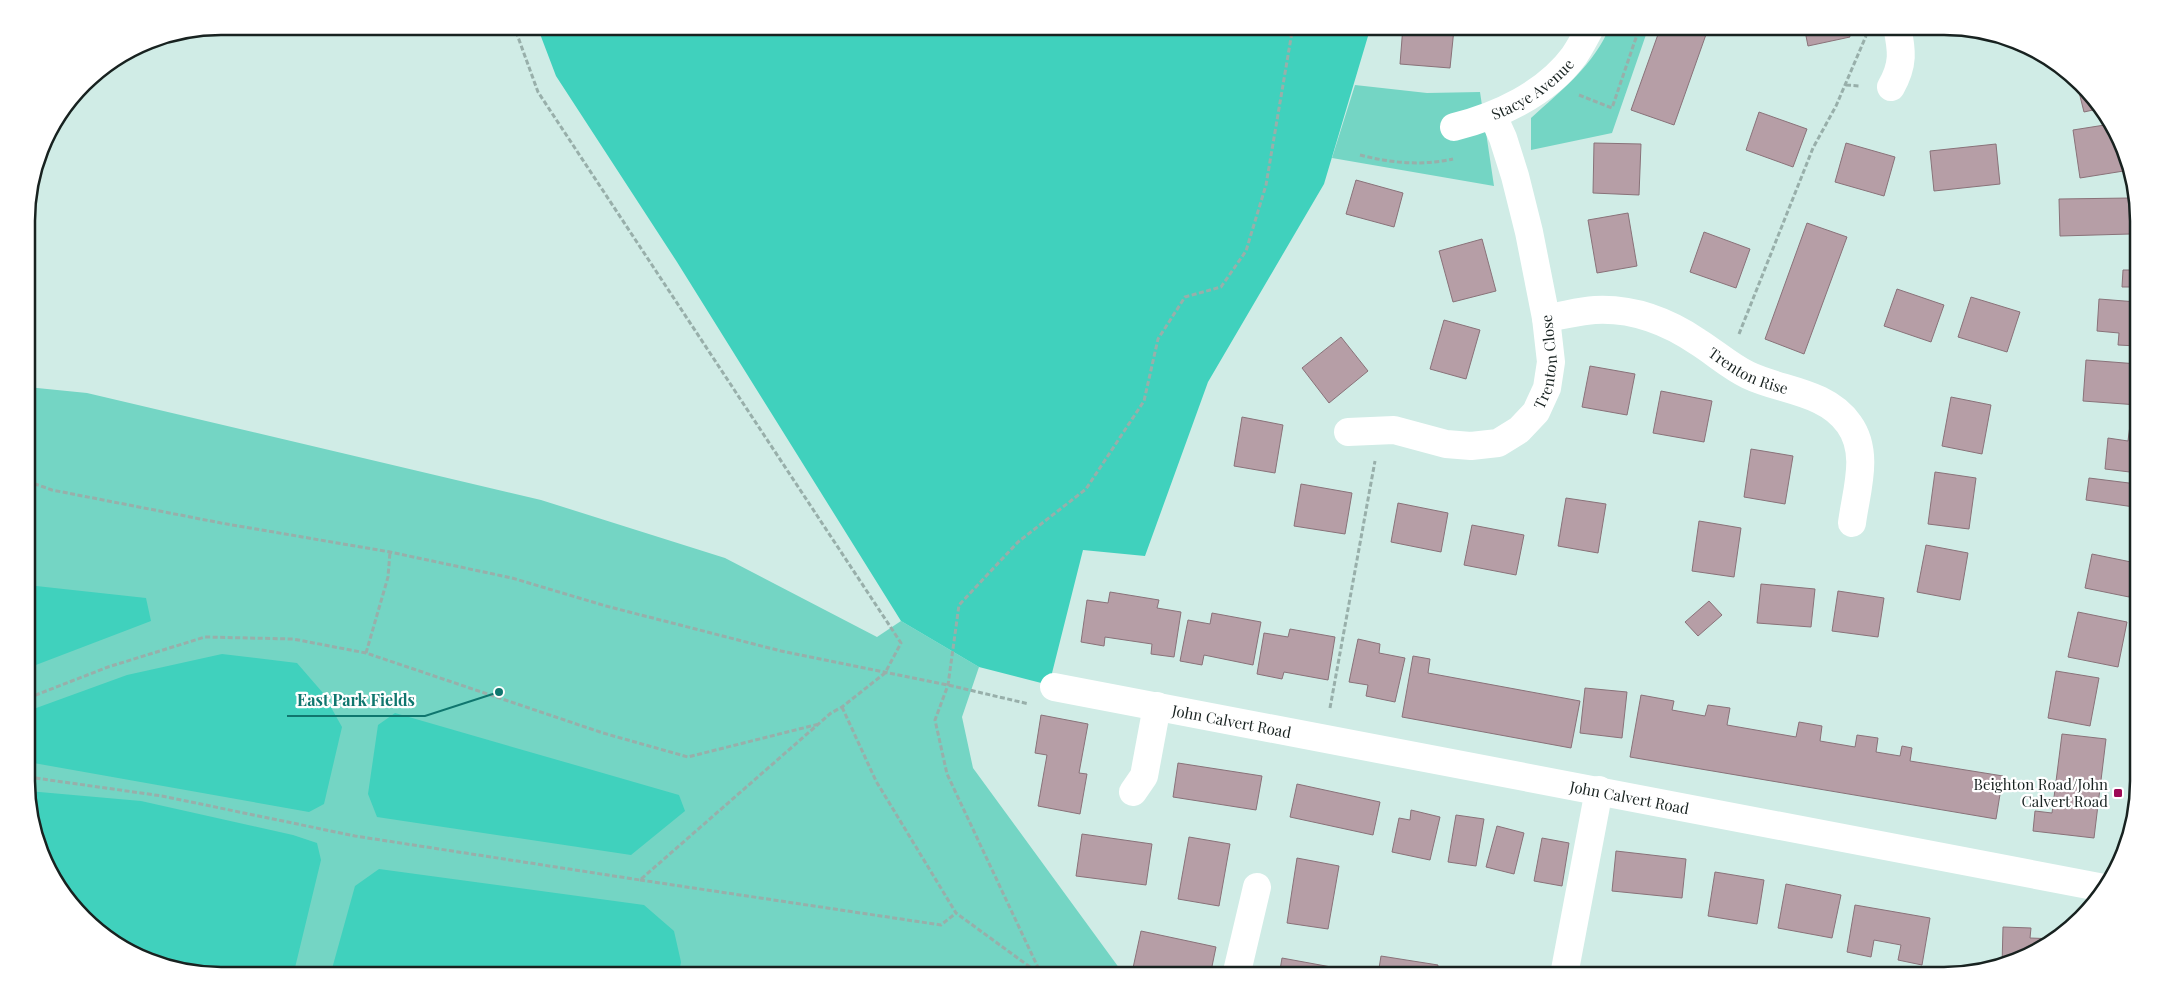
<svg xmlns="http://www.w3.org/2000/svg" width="2165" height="1002" font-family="'Playfair Display',serif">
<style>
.green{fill:#74d5c4}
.forest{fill:#40d1bd}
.building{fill:#b69ea6;stroke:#897279}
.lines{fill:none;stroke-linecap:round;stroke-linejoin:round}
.path{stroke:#98afaa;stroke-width:3;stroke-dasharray:5 2.5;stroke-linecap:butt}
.street{stroke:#fff;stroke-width:28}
.poi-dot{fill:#9d0a56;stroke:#fff;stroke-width:2}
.labels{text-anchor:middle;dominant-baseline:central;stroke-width:4.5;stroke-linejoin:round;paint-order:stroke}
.street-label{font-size:15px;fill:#182220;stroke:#fff}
.poi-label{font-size:15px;fill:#182220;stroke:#fff;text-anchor:end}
.rim{fill:none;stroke:#182220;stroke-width:2.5}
.leader{fill:none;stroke:#0f766e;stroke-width:2}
.callout-dot{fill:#0f766e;stroke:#fff;stroke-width:2}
.callout-label{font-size:16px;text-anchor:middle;font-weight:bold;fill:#0f766e;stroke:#fff;stroke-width:4.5;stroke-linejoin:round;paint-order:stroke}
</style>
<rect width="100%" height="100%" fill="#d0ece6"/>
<!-- green -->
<path class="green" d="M1610,26H1649L1612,133L1531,150V118C1561,91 1595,64 1610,26Z
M1355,85L1427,93L1480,92L1494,186L1332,158Z
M27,387L87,393L541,500L725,558L877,637L901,621L979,667L962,717L973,768L1125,976H221L146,961L102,935L66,899L41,855L28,806Z"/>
<!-- forest -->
<path class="forest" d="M537,26H1371L1324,184L1208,382L1145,556L1083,550L1049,685L979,667L901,621L677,262L556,76Z
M27,585L146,598L151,621L28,668Z
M222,654L297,663L323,693L342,727L324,804L309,812L28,762V711L127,675Z
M395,713L679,795L685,811L631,855L377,817L368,794L378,725Z
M28,791L141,801L293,835L317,843L321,860L293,976H221L158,963L95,928L66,899L41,855L28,806Z
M379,869L644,905L674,931L681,962L679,973L671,976H330L355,886Z"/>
<!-- building -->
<path class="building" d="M1403,26L1454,29L1450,68L1400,64Z
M1661,26H1709L1674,125L1631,110Z
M1804,26H1848L1850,37L1808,46Z
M2076,80L2099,103L2102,108L2084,112Z
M1759,112L1807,129L1793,167L1746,150Z
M2111,124L2124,147L2130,170L2080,178L2073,130Z
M1594,143L1641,144L1639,195L1593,193Z
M1846,143L1895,157L1884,196L1835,182Z
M1996,144L2000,184L1934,191L1930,151Z
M1356,180L1403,193L1394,227L1346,214Z
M2130,198V234L2060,236L2059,199Z
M1628,213L1637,266L1597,273L1588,220Z
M1807,223L1847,237L1804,354L1765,339Z
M1704,232L1750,249L1736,288L1690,272Z
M1482,239L1496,291L1453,302L1439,251Z
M2135,252H2137V302H2135V287H2122L2123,270H2135Z
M1897,289L1944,305L1931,342L1884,326Z
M1971,297L2020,312L2007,352L1958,337Z
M2099,299L2137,302V346L2118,345L2119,333L2097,331Z
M1444,320L1480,330L1466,379L1430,369Z
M1341,337L1368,371L1329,403L1302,368Z
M2086,360L2138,364V405L2083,401Z
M1590,366L1635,374L1627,415L1582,407Z
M1661,391L1712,401L1704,442L1653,433Z
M1951,397L1991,405L1982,454L1942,446Z
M1242,417L1283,425L1275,473L1234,466Z
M2130,425L2138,426V473L2105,469L2108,438L2128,441Z
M1751,449L1793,456L1785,504L1744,497Z
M1935,472L1976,478L1969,529L1928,524Z
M2089,478L2137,484L2134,507L2086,500Z
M1301,484L1352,493L1345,534L1294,526Z
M1566,498L1606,504L1598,553L1558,546Z
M1398,503L1448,513L1441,552L1391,542Z
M1699,521L1741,528L1734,577L1692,571Z
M1472,525L1524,535L1516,575L1464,565Z
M1926,545L1968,553L1960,600L1917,592Z
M2092,554L2136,563L2129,597L2085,588Z
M1761,584L1815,589L1811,627L1757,623Z
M1838,591L1884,598L1878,637L1832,631Z
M1110,592L1159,600L1157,608L1181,612L1174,657L1151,654L1152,644L1105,637L1104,646L1081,642L1087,600L1108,603Z
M1709,601L1722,615L1698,636L1685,622Z
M2078,612L2127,622L2118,667L2068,657Z
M1212,613L1261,622L1253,665L1204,655L1202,665L1180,661L1188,620L1210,624Z
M1290,629L1335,637L1328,680L1284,672L1282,679L1257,674L1264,633L1288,637Z
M1358,639L1380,644L1379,653L1405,658L1395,702L1366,696L1368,685L1349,682Z
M1413,656L1430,659L1428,673L1580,701L1571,748L1402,717Z
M2056,671L2099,678L2090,726L2048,718Z
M1585,688L1627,692L1622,738L1580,733Z
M1641,695L1674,701L1672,710L1705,716L1708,705L1730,708L1727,725L1796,737L1799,722L1822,726L1820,741L1855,747L1857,735L1878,738L1876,752L1900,756L1902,746L1912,748L1910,761L2003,776L1996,819L1630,757Z
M1041,715L1088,724L1079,773L1087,774L1080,814L1038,806L1047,755L1035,753Z
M2062,734L2106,739L2094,838L2033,831L2035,811L2052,813Z
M1178,763L1262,776L1256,810L1173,797Z
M1297,784L1380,802L1373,835L1290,817Z
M1411,810L1440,817L1430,860L1392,852L1399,818L1410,820Z
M1456,815L1484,819L1476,866L1448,862Z
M1497,826L1524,833L1514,874L1486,867Z
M1082,834L1152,844L1146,885L1076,876Z
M1189,837L1230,844L1219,906L1178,899Z
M1542,838L1569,843L1562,886L1534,881Z
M1616,851L1686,859L1682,898L1612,891Z
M1297,858L1339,866L1328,929L1287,923Z
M1715,872L1764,880L1757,924L1708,916Z
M1786,884L1841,895L1832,938L1778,928Z
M1855,905L1930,918L1922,965L1898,960L1901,945L1874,940L1871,957L1847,952Z
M2003,927L2031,928L2030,938L2056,939L2002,966Z
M1141,931L1216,947L1210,976H1168L1133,968Z
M1381,956L1438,965L1437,975H1378Z
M1282,958L1353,971L1352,975L1279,976Z
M1464,969L1488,973V975H1463Z"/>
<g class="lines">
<!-- path -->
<path class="path" d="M1846,85L1860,86
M1579,95L1612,108L1640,26
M1360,155C1391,163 1421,166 1453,159
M1739,334L1813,148L1836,106L1866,36
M27,481L52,490L221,523L390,552L512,578L606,606L781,651L948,685L1029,704
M366,653L388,577L390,552
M28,698L108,667L205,637L293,639L366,653L603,733L688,757L819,724
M842,707L876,781L956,913L1041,975
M1330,708L1375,461
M28,777L162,796L355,836L640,880L831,713L842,707L885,673L901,643L538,92L514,26
M640,880L941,925L956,913
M1042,976L947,774L935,720L948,685L959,605L1018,542L1086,489L1144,401L1158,339L1185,297L1221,287L1246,251L1266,185L1293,26"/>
<!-- street -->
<g class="street">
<path d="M1891,87C1904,64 1902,51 1897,26"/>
<path id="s1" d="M1454,127C1498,116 1546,94 1574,56C1580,47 1586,36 1591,26"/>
<path id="s2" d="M1546,318C1562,316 1579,311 1595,310C1632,308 1667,321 1698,342C1714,352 1731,367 1748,375C1781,391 1826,391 1849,424C1870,453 1856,491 1852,523"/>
<path id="s3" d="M1348,432L1394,430L1446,444L1471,446L1498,443L1519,430L1536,412L1547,388L1551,362L1546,318L1529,232L1515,176L1503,138L1493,116"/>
<path id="s4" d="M1054,687L2104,888"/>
<path d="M1133,792L1144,776L1157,706"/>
<path d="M1564,975L1599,790"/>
<path d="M1236,976L1257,887"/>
</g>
</g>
<!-- markers -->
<rect class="poi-dot" x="2113" y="788" width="10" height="10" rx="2.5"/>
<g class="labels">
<!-- street labels -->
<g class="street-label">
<text stroke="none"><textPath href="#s1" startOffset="88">Stacye Avenue</textPath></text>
<text stroke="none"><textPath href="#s3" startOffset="254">Trenton Close</textPath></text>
<text stroke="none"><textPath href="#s2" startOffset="218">Trenton Rise</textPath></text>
<text stroke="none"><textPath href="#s4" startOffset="181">John Calvert Road</textPath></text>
<text stroke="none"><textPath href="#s4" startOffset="586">John Calvert Road</textPath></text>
</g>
<!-- poi labels -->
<g class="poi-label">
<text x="2108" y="784">Beighton Road/John<tspan x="2108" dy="17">Calvert Road</tspan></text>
</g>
</g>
<!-- crop -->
<path d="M0 0H2165V1002H0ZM221 35H1944A186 186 0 0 1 2130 221V781A186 186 0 0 1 1944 967H221A186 186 0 0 1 35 781V221A186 186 0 0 1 221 35Z" fill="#fff" fill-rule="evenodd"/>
<path class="rim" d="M221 35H1944A186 186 0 0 1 2130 221V781A186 186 0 0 1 1944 967H221A186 186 0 0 1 35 781V221A186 186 0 0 1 221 35Z"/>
<!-- callouts -->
<path class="leader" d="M499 692L425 716H287"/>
<circle class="callout-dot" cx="499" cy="692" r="5"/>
<g class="callout-label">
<text x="356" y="706">East Park Fields</text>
</g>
</svg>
